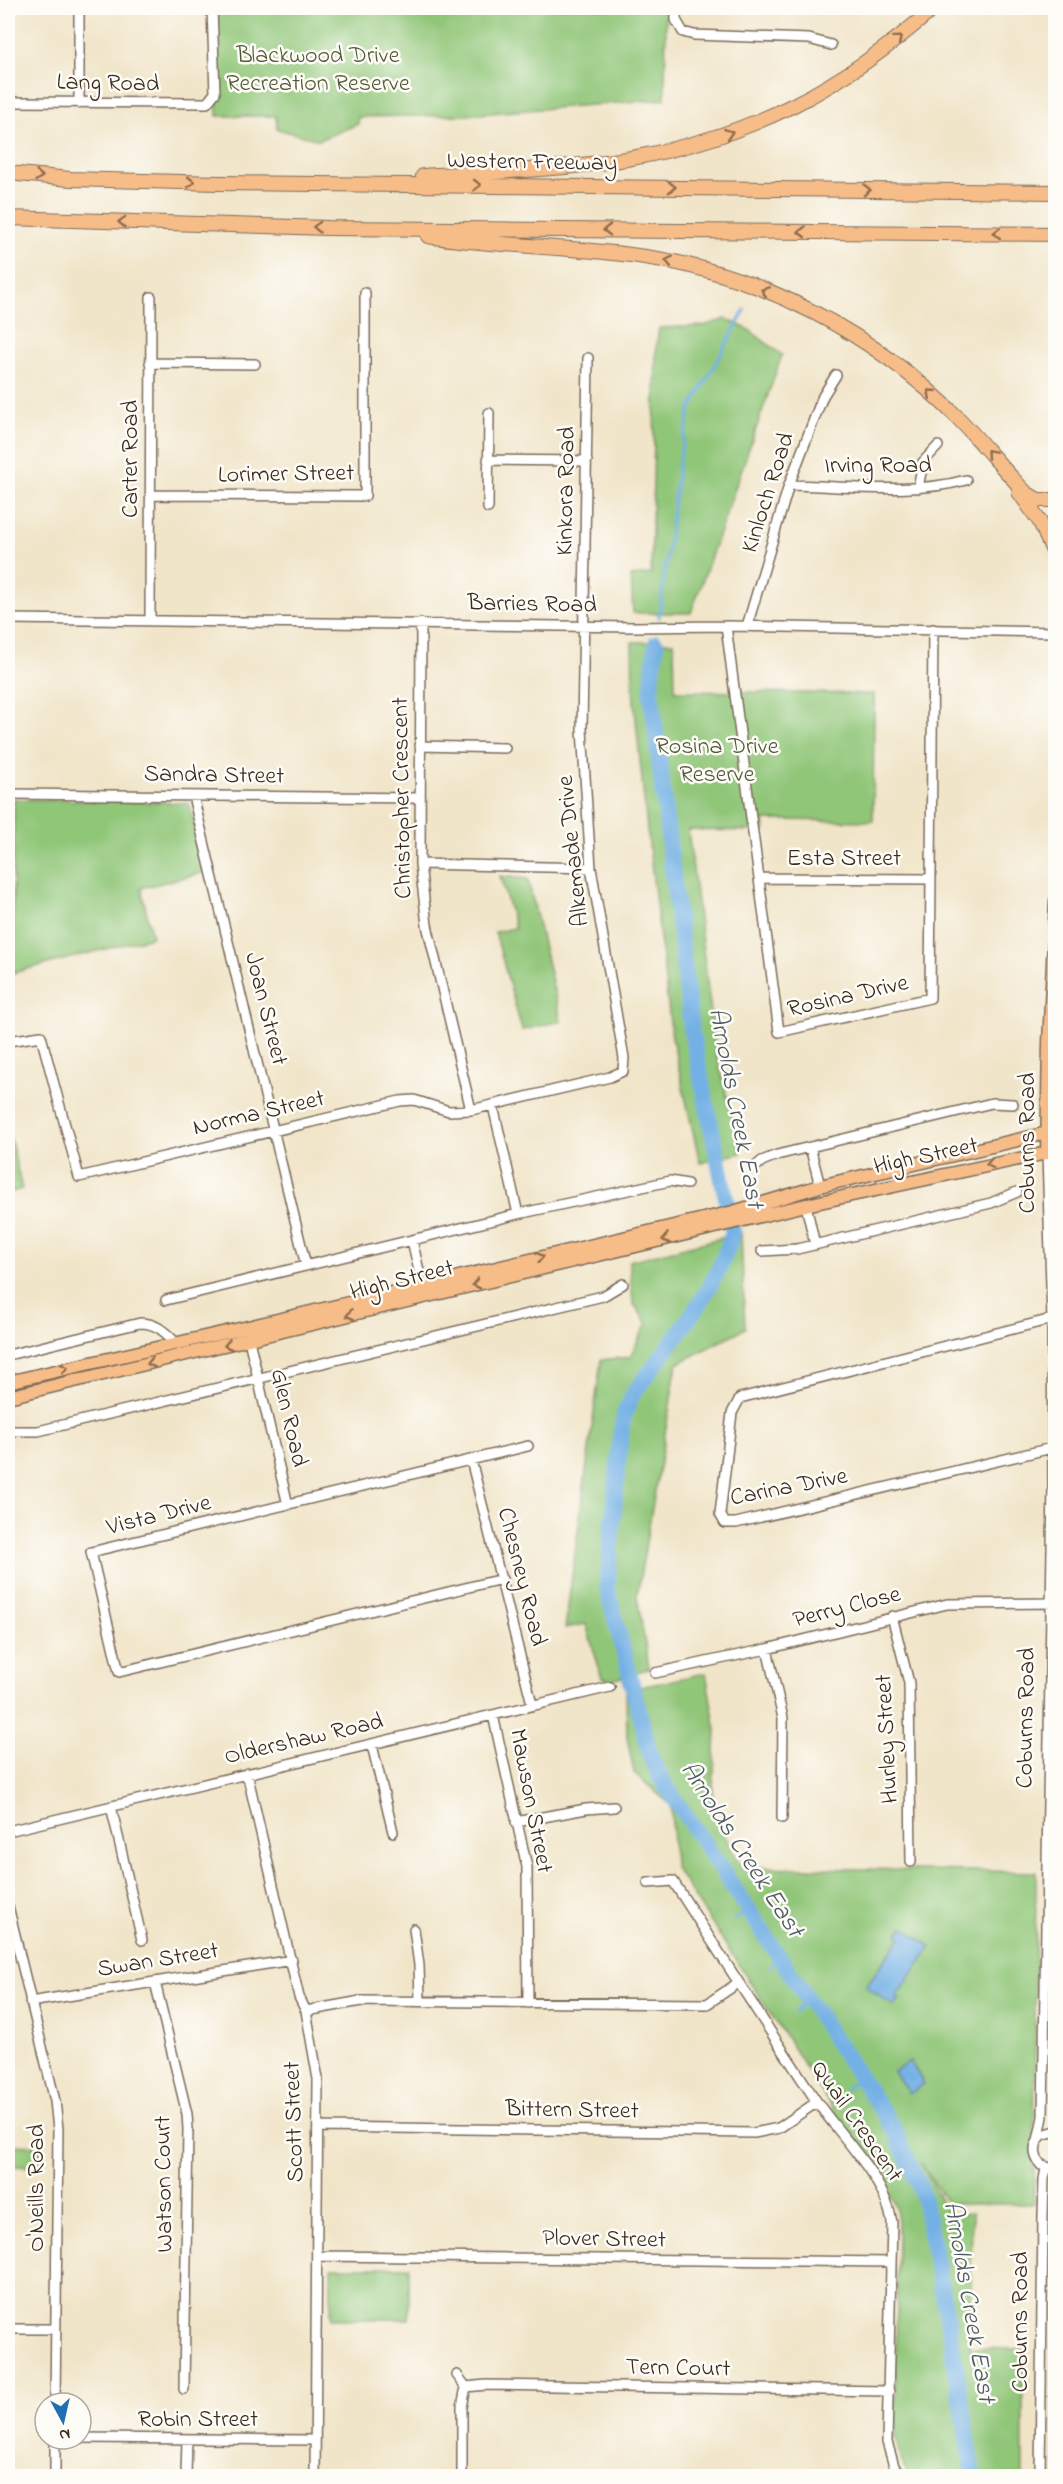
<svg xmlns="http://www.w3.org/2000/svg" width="1063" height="2484" font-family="'Indie Flower',sans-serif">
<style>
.green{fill:#90c678;stroke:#66784b;stroke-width:1.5}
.water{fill:#73b0e5;stroke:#576d82;stroke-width:1.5}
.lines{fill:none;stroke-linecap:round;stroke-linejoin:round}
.stream{stroke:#73b0e5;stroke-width:3}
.river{stroke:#73b0e5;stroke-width:16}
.minor-casing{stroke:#7b6b5a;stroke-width:12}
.major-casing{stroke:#7b6b5a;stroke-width:15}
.highway-casing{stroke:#7b6b5a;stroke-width:16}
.minor{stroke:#fff;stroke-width:9}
.major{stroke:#f7bd88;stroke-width:12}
.highway{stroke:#f7bd88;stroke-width:14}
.oneway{stroke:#906c4e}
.labels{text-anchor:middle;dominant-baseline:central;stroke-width:5;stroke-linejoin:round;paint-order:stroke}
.park-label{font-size:24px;fill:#545939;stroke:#fdfcf7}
.street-label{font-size:24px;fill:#3b2a1e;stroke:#fdfcf7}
.water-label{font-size:26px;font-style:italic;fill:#4f5964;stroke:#fdfcf7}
</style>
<rect width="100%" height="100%" fill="#fdfcf7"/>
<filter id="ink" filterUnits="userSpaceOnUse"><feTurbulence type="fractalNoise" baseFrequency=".0167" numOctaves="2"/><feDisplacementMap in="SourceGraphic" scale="12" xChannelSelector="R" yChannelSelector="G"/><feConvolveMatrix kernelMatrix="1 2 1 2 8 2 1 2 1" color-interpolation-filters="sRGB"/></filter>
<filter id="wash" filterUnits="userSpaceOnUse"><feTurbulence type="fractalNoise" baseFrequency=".008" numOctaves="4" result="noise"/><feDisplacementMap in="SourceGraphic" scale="24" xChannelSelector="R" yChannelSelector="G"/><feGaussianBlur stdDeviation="1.35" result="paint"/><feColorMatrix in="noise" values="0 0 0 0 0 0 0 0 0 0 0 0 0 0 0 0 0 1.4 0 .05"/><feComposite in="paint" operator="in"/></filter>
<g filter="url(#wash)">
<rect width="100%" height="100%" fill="#f1e5c9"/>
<!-- green -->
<path class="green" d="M216,8H666L665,99L466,115L358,117V124L319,140L277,129L276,116H217Z
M726,319L749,330L782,355L691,613H633L631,576L651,574L656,349L659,328L703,326Z
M632,642H674L675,691L874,694L873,821L764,820L765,831L688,830L716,1052L741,1153L700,1163L672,1038L647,829L633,690Z
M14,799L189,803L206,872L141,888L152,937L12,973Z
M500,876L528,879L561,1021L522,1030L495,932L515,928Z
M8,1129L22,1189L8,1193Z
M741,1233L745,1328L677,1364L637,1595L649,1668L613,1680L602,1678L586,1624L565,1628L601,1360L630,1357L647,1323L633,1303L629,1261Z
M706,1673L716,1730L712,1810L741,1867L1036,1872L1034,2204H948L921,2163L949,2215L972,2213L970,2348L1023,2349V2476H909L901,2460L895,2436L898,2221L895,2204L674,1866L671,1805L634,1773L627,1738L626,1690Z
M8,2145L41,2146V2167L8,2166Z
M331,2267H409V2319H331Z"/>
<!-- water -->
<path class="water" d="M904,1927L931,1947L896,1997L900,1999L894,2006L866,1986L901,1937L898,1934Z
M910,2061L924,2084L909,2094L894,2072Z"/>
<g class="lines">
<!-- stream -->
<path class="stream" d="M659,618L679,460L691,408L745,310
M656,643L657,635
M735,1920L750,1910
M769,1967L780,1956
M816,2010L827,2015
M795,2012L808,1998
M845,2089L862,2079"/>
<!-- river -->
<path class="river" d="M656,643L651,693L665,809
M666,818L692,1035L733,1232C717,1290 669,1345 633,1394L625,1412L621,1430L607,1588L651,1757L660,1777L894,2129L922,2192L948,2322L974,2476"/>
</g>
</g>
<g filter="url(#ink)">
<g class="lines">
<!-- minor casing -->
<g class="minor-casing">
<path id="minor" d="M79,8V103
M676,8V20L683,32L694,35L809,39L831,45
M8,102L207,103L215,93L212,8
M150,363L255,364
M488,460L587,461
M789,485C846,486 912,495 966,480
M918,488L923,462L938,446
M151,495L365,496V293
M488,508L489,413
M8,619L634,627L726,626L1056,632
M150,621L151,297
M421,623L420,864L427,925L471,1110
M726,626L779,1032L930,998L933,629
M747,626L789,485L823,396L836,375
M420,746L505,748
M8,794L420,798
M193,796L306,1266
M420,864L591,868
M759,878L929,879
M8,1041L41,1036L79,1177L400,1101L414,1100L449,1111L471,1110L610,1077L623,1071L624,1058L591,868L582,730L588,358
M493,1106L518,1214
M810,1147L820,1186
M754,1168L762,1161L777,1155L992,1103L1013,1104
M806,1205L815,1245
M412,1240L422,1284
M762,1251L797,1249L991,1203L1017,1192
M166,1300L518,1214L670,1181L687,1184
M249,1340L288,1505
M8,1355L140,1323C156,1323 164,1331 175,1342
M9,1431H38L603,1296L623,1284
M1052,1448L736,1523H725L720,1514L732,1413L740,1398L1052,1319
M471,1460L532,1704
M502,1579L119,1672L91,1552L528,1446
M892,1616L909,1683L911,1862
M767,1649L783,1718L782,1818
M655,1673L767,1649L947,1604L1056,1603
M493,1715L527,1867L528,2003
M372,1745L393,1832
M247,1773L299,1997L306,2011L318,2079L315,2476
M111,1806L142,1940
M516,1822L586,1809L614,1807
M8,1831L610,1687
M648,1883L673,1881C720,1954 767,2027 815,2099C841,2138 884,2175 892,2222L887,2442L894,2466L900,2476
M8,1906L55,2101L58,2129L55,2403
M414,1929L419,1965L420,2001
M155,1982L187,2114L188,2129L184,2389
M30,2002L292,1960
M306,2011L361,2001L707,2004L738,1983
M319,2127L754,2133L779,2128L817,2102
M1056,2131L1042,2135C1033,2145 1033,2155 1041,2165L1056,2170
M1038,2140L1043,2117L1053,1485L1052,1319L1047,1153
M317,2256L890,2262
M8,2329H56
M457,2375L466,2387
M81,2438L314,2440
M55,2476V2439
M186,2476L187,2439
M462,2476V2407L466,2387L486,2385L889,2391
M1040,2476L1043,2216L1044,2179L1046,2169"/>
</g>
<!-- major casing -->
<g class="major-casing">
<path id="major" d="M1047,1153L1049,1043L1056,901
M8,1382L248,1327L733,1212L820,1186L1056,1131
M8,1397L806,1205L1056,1151"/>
</g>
<!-- highway casing -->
<g class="highway-casing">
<path id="highway" d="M8,173L70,179L219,183L1056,192
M423,176C492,172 563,170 632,158C753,136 843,88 934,8
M8,218L329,228L1056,234
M428,236C500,247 573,246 645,257C762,274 876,335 959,419C982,443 1003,469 1026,493L1038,500H1056
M1019,492L1040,522L1056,558"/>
</g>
<!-- minor -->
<use href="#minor" class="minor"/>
<!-- major -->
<use href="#major" class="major"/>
<!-- highway -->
<use href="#highway" class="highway"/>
</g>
<!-- one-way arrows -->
<defs><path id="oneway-chevron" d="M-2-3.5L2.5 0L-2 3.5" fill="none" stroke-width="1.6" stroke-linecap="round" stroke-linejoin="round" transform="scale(1.5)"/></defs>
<g class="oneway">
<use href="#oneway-chevron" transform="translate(898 39) rotate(-40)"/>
<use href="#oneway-chevron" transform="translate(729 133) rotate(-20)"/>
<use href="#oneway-chevron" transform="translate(39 176) rotate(5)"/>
<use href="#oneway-chevron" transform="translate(191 182) rotate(1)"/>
<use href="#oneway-chevron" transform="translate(477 185) rotate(1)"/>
<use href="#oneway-chevron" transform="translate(672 187) rotate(1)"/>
<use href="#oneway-chevron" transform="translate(867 190) rotate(1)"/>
<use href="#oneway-chevron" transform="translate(122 222) rotate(-178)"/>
<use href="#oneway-chevron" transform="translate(317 227) rotate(-178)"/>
<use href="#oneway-chevron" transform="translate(607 230) rotate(-180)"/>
<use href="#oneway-chevron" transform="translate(802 232) rotate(-180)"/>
<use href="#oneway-chevron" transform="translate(997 233) rotate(-180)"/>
<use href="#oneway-chevron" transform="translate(669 261) rotate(-169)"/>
<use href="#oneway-chevron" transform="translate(765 291) rotate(-158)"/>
<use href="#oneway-chevron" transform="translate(931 393) rotate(-139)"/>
<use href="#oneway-chevron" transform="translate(990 453) rotate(-131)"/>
<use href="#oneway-chevron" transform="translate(990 1164) rotate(168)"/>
<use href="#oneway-chevron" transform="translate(666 1239) rotate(167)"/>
<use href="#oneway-chevron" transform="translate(540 1257) rotate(-13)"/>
<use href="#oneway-chevron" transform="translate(476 1284) rotate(167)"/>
<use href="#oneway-chevron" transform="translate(350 1315) rotate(166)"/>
<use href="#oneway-chevron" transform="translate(228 1345) rotate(167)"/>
<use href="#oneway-chevron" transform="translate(151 1363) rotate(167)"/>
<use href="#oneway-chevron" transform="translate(64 1368) rotate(-13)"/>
</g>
</g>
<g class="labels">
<!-- park labels -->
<g class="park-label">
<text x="318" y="56">Blackwood Drive<tspan x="318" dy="28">Recreation Reserve</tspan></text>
<text x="717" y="747">Rosina Drive<tspan x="717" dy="28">Reserve</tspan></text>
</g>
<!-- street labels -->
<g class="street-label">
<text transform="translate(108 84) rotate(1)">Lang Road</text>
<text transform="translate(532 163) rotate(1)">Western Freeway</text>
<text transform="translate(131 459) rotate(-90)">Carter Road</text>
<text x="878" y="466">Irving Road</text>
<text transform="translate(286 475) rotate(-1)">Lorimer Street</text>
<text transform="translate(567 491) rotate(-89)">Kinkora Road</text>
<text transform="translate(769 493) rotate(-72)">Kinloch Road</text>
<text transform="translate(532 605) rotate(1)">Barries Road</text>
<text transform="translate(214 776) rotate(1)">Sandra Street</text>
<text transform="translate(403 798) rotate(-91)">Christopher Crescent</text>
<text transform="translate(574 851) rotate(-96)">Alkemade Drive</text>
<text x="844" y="859">Esta Street</text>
<text transform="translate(848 997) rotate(-13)">Rosina Drive</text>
<text transform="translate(265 1009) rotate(76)">Joan Street</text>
<text transform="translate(259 1114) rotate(-13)">Norma Street</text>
<text transform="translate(1028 1143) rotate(-90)">Coburns Road</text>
<text transform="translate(926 1157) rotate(-12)">High Street</text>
<text transform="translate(402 1281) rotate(-14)">High Street</text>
<text transform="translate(288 1418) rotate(77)">Glen Road</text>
<text transform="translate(789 1488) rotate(-11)">Carina Drive</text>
<text transform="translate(159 1516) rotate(-14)">Vista Drive</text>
<text transform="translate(521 1577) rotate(76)">Chesney Road</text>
<text transform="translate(847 1608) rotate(-14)">Perry Close</text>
<text transform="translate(1027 1718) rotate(-89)">Coburns Road</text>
<text transform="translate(888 1739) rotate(-93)">Hurley Street</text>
<text transform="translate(304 1740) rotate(-13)">Oldershaw Road</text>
<text transform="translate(530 1801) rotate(79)">Mawson Street</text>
<text transform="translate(158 1961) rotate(-9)">Swan Street</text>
<text transform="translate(572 2111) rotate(1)">Bittern Street</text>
<text transform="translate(295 2122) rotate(-92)">Scott Street</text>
<text transform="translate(856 2122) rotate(55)">Quail Crescent</text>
<text transform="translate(165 2184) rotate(-91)">Watson Court</text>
<text transform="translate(37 2188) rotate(-90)">O'Neills Road</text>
<text transform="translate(604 2240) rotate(1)">Plover Street</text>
<text transform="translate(1021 2322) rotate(-90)">Coburns Road</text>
<text transform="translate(678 2369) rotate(1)">Tern Court</text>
<text x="198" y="2420">Robin Street</text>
</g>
<!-- water labels -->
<g class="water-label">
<text transform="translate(735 1108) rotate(79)">Arnolds Creek East</text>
<text transform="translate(741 1850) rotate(57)">Arnolds Creek East</text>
<text transform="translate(968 2302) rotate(80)">Arnolds Creek East</text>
</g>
</g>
<!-- margin -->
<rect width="1063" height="2484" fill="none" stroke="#fdfcf7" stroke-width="30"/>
<!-- north arrow -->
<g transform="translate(63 2421) rotate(172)"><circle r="28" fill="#fdfcf7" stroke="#afa8a0" stroke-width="1.5"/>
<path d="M0-4.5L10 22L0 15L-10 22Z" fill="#1f6fb2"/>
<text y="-9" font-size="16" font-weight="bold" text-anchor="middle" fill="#3b2a1e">N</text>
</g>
</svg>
